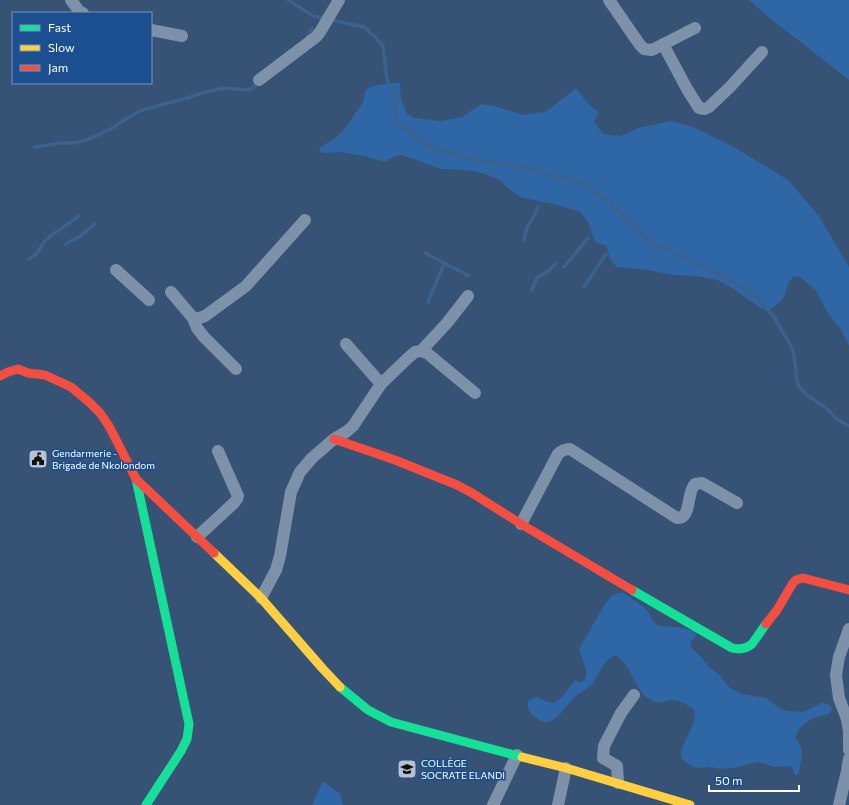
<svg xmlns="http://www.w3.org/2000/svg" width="849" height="805" font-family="Commissioner,sans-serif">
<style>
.green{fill:#2f66a5}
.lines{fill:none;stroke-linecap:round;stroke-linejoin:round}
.stream{stroke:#3b618d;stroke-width:3.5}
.street{stroke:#7d92a8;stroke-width:12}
.fast{stroke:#16e098;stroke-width:9}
.slow{stroke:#ffcf43;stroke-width:9}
.jam{stroke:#f24e42;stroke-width:9}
.labels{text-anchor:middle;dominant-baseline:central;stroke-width:3.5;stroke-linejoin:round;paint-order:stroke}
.poi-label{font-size:10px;fill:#fff;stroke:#1b4f8f;text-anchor:start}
</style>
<rect width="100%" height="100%" fill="#365274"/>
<!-- green -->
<path class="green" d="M749,0H849V80L771,19Z
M393,83H400L401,100L407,114L415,118L440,121L462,117L481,104L494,106L524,115L547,111L576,88C580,92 582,97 586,101C590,106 594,109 599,112L594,122L603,134L621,136L638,128L670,121L691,126L734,147L788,180L819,216L849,267V346L842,331L828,313L815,290L806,282L800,277L795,276L792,278L788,284L784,297L780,302L772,308L766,310L759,307L729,286L717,280L696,276L674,275L647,270L617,267L611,261L607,248L605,245L597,243L594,239L588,222L582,214L578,211L549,203L523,198L517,195L499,180L485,174L469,170L440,169L414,159L401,155L396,156L386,161H382L364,156L340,152L325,153L320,152L319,150L321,146C339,138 346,129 356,112C358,109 361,105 363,102C365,97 363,91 369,88C376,84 385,84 393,83Z
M622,592L645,608L649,613L653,621L657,625L661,626L678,627L695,631L697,635L690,643L691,647L703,659L710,668L720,675L727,685L732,689L743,694L766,698L779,708L788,711L803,712L822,703C827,703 830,704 832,709C831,711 831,712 829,714C824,716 818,716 814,718C807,721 798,728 796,736C795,740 800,743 801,747C803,754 800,768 798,775H795L793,769L791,766L775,767L759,762L752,763L739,767L725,769L709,767L696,768L688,764L681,758V752L682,747L688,736L694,721L695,715L694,709C687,705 679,699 671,700C666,701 661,704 656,702C639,697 636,680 627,667C624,662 620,659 616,656C604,657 600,674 593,683C588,689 580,692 574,698C567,704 557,722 546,722C542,722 539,719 535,717C529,713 525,706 530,699L537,697L548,702L555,703L562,697L575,680L580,683C586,681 587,676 586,670L579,649L603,607L610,598L615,594Z
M323,781L340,794L343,805H312Z"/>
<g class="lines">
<!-- stream -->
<path class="stream" d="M288,0L313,16L325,18
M331,20L364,27L367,29L369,32L375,37L383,46L387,80L394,93L395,98L396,114L400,124L426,145L454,154L481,161L529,168L551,174L556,177L576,181L593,190L607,201L648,240L658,246L685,257L739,285L747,292L758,298L774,317L792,348L794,356L797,382L800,388L807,395L826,408L837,419L849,426
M306,39L312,28
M35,147L62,143H74L83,141L96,136L114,127L129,117L140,111L149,108L191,97L202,93L223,88L247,90L251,89L255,86L258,81
M524,241C524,228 534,218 538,207
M66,245L67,243L79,237L95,224
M425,253L469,276
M29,259L37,253L44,242L49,237L79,216
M564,267L588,238
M584,287L606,254
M532,290L535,282L538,277L549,271L556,263
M428,302L444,264"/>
<!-- street -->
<path class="street" d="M71,0L79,11L83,13
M609,0L640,45L644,49L652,50L695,28
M151,30L182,36
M663,44L687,89L699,108L705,109L709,107L730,87L762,52
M259,80L316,37L320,32L339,0
M116,270L149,300
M171,292L193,318H199L205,316L246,286L305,220
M193,318L197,328L204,337L236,369
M346,344L381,384
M421,351L447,323L468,296
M521,524L558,454C562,450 565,449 570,449L677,518C692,519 686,493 695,484L702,483L737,503
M197,537L234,503L237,499L238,496L218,451
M261,598L276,570L280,556L291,492L300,472L312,458L334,439L346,432L353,426L381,384L408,358L415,352L421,351L427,353L475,393
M849,629L839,657L836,675L839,698L847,719L849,731V750
M618,783L617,766L603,758L604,746L621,713L634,695
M493,805L517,755
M558,805L566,768
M839,805L847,771L849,759"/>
<!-- fast -->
<path class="fast" d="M136,479L189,724L187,739L181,751L146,805
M632,590L732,648C740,650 746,649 752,644L766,624
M340,687L368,710L391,722L522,757"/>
<!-- slow -->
<path class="slow" d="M214,553L261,598L323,669L340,687
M522,757L566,768L690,805"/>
<!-- jam -->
<path class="jam" d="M0,376L8,372L18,369L28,373L45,375L71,387L89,402L100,413L109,426L136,479L214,553
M334,439L395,460L457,485L472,493L521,524L632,590
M766,624L777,610L793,583L796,580L803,578L849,590"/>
</g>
<!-- icons -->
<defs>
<g id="civic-square" transform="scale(1)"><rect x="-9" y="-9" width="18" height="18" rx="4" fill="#b9c2ce" stroke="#1b4f8f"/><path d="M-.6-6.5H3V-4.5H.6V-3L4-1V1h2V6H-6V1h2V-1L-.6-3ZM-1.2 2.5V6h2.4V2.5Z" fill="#111"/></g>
<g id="school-square" transform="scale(1)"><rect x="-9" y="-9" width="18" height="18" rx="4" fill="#b9c2ce" stroke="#1b4f8f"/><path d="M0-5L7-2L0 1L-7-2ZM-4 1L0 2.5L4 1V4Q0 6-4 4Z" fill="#111"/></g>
</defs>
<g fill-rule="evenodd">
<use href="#civic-square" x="38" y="459"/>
<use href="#school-square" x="407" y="769"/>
</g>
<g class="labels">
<!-- poi labels -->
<g class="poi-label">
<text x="52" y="453">Gendarmerie -<tspan x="52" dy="12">Brigade de Nkolondom</tspan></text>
<text x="421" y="763">COLLÈGE<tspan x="421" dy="12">SOCRATE ELANDI</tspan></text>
</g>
</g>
<!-- legend -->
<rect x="12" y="12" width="140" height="72" fill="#1b4f8f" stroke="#7695bc"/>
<rect x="20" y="25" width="20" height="6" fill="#16e098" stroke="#7695bc"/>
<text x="48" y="32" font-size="12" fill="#ffffff">Fast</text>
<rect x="20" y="45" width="20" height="6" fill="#ffcf43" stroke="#7695bc"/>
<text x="48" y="52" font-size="12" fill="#ffffff">Slow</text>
<rect x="20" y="65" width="20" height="6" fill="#f24e42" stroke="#7695bc"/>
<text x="48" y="72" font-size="12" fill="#ffffff">Jam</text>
<!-- scale -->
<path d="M709 785v6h90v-6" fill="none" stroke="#ffffff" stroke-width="2"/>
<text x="715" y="785" font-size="12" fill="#ffffff" stroke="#1b4f8f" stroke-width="3" paint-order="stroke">50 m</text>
</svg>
